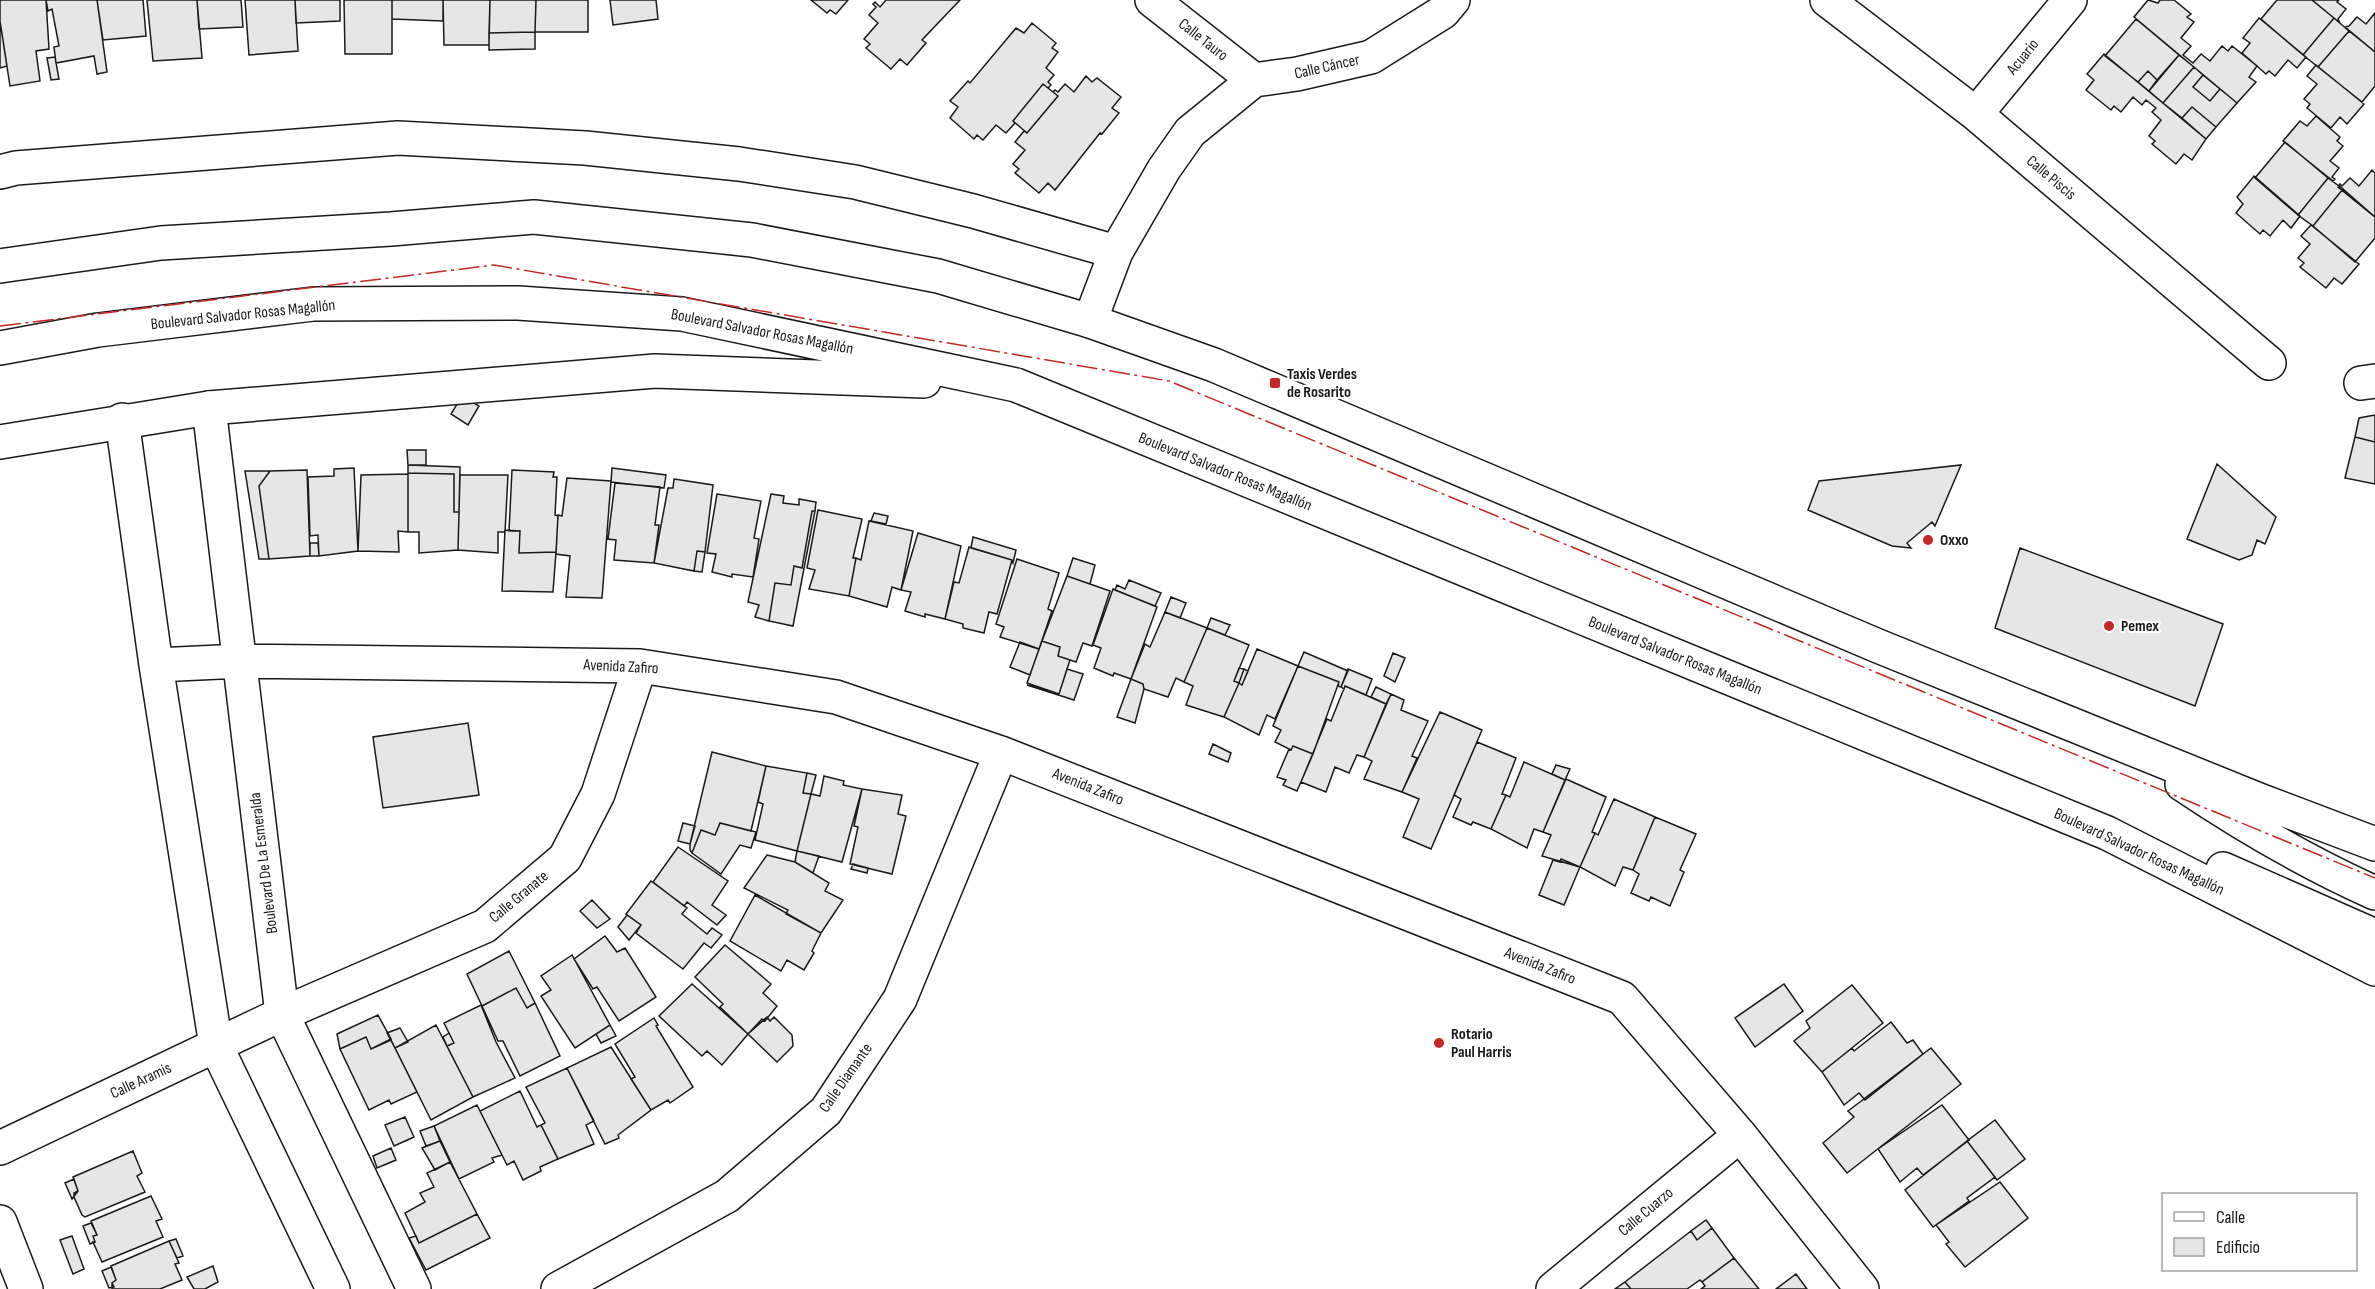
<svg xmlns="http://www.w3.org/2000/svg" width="2375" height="1289" font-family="'Sofia Sans Condensed',sans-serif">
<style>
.building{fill:#e6e6e6;stroke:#1a1a1a;stroke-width:1.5}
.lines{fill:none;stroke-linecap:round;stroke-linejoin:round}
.minor-casing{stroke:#1a1a1a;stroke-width:36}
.highway-casing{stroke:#1a1a1a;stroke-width:36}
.minor{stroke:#fff;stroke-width:33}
.highway{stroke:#fff;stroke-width:33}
.power{stroke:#c62828;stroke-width:1.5;stroke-dasharray:21 4.5 3 4.5;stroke-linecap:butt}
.poi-dot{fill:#c62828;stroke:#fff;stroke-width:2}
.labels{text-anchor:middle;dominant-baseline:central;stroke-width:4.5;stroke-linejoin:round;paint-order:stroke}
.street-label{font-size:16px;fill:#1a1a1a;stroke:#fff}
.poi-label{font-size:16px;font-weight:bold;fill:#1a1a1a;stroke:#fff;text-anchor:start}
</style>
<rect width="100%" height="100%" fill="#fff"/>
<!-- building -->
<path class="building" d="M0,0H46L49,49L36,51L40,81L10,86L0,21Z
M46,0H97L107,72L97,74L94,56L56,63L54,47L59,46L52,9L48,11Z
M97,0H143L146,36L103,40Z
M147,0H197L202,58L153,61Z
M197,0H241L243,27L199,29Z
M245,0H295L298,51L249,55Z
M295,0H340V21L296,23Z
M344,0H392V54H345Z
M392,0H443V21L392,19Z
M443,0H490L489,45H444Z
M490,0H536L535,32L489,33Z
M536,0H588V32H535Z
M610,0H656L658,19L613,25Z
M811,0H848L836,14L830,10L827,13Z
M886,0H960L922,40L926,43L907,65L900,59L891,69L866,48L870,44L864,39L878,23L869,15L876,7L873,4L875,2L880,7Z
M2148,0L2158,3L2160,0H2174L2191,14L2187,17L2194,22L2181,38L2191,46L2183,55L2193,63L2201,54L2210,61L2222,46L2228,51L2232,46L2257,66L2249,77L2256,82L2237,103L2134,17Z
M2277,0H2312L2334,18L2303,55L2261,19Z
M2312,0H2339L2337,2L2346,9L2338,19L2340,23Z
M2375,13V52L2345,27L2349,26L2357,17L2366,24Z
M2259,18L2306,57L2297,68L2288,60L2275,76L2269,71L2266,74L2242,53L2250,43L2243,38Z
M2334,18L2349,31L2318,67L2303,55Z
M2136,19L2179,55L2157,80L2148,71L2138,82L2105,56Z
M0,21L7,66L0,68Z
M1032,23L1056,43L1052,48L1058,52L1046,68L1054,75L1048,82L1051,85L1048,88L1043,84L1013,121L1015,123L1006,133L996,125L983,140L977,135L974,139L950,118L958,107L950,101L968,81L970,83L1016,28L1024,33Z
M2349,31L2375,52V86L2362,102L2318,67Z
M535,32V49L489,50V33Z
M2104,54L2206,139L2192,160L2184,154L2176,164L2152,144L2155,141L2149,136L2161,120L2152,112L2156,108L2146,100L2142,105L2133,97L2121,112L2114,106L2111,110L2086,90L2094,80L2087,74Z
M2179,55L2194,67L2163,103L2149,91Z
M55,57L59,79L51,80L47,58Z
M2316,65L2364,104L2347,124L2340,117L2331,128L2307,108L2310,104L2304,99L2317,84L2307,76Z
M2194,67L2203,75L2193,87L2210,101L2220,89L2237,103L2216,127L2192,107L2182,118L2163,103Z
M2148,71L2157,80L2149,91L2138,82Z
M2203,75L2220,89L2210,101L2193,87Z
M1086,76L1092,82L1097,78L1121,97L1112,108L1119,113L1102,134L1100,133L1055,190L1048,183L1039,193L1015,173L1019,169L1013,164L1025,150L1015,142L1024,131L1027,133L1058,96L1053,92L1055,90L1058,92L1065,84L1074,92Z
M1043,84L1058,96L1027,133L1013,121Z
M2192,107L2216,127L2206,139L2182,118Z
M2316,116L2340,137L2337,141L2343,146L2330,161L2339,168L2332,177L2335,179L2333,181L2283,141L2300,121L2307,126Z
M2285,142L2328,178L2298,215L2255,178Z
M2372,170L2375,173V217L2338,187L2340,184L2342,186L2350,178L2359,186Z
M2254,176L2300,216L2291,228L2283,220L2270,236L2263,230L2260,234L2236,213L2243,204L2237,197Z
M2328,178L2343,189L2313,226L2298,215Z
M2343,189L2375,217V238L2355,262L2313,226Z
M2311,225L2359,264L2342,284L2334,278L2326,288L2300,267L2304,263L2298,258L2310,244L2301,236Z
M462,396L479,406L468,425L451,414Z
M2375,415V442L2355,437L2359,418Z
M2355,437L2375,442V484L2345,478Z
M407,450H426V465H408Z
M2217,464L2276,517L2265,544L2257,540L2252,555L2239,560L2187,539Z
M408,465L460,467L459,512H454V474L408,473Z
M1961,465L1935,526L1932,522L1907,543L1911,548L1892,546L1808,510L1819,481Z
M354,468L358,551L319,556L318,535L310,536L308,477L334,476V469Z
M612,468L666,475L664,488L611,482Z
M307,470L310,556L269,559L259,486L270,471Z
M512,470L554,472L553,477H557L555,515L558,516L556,552L519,553L520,531H509Z
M245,471H270L259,486L269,559H259Z
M408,473L454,474V512H459L458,550L419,553V532H408Z
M408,474V532L398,531L399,552L358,551L361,475Z
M460,475H508L505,532H498V553L458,550Z
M567,478L611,481L602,598L566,597L570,556L556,554L558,515L562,516Z
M674,479L713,485L705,552L697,551L694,571L654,563L668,488H673Z
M615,483L660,487L655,525H659L654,563L614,560L616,540L608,539Z
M717,494L761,501L754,538L759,539L753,577L732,574V577L712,572L716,554L707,553Z
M771,494L784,496L783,503L799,505V499L816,502L815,511H812L802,568L794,566L791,585L775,583L769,621L755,617L759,605L748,602Z
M818,510L862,519L853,558H856L849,596L809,589L815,570L807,568Z
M812,511H815L793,626L769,621L775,583L791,585L794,566L802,568Z
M874,513L888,516L886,524L871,521Z
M869,521L913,531L901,590L892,587L887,607L849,596L856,558L861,560Z
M505,530L520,531L519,553L556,552L553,592L502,591Z
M918,533L961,546L945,619L925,614V617L905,611L911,592L901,590Z
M973,537L1016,550L1013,563L1012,560L971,548Z
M310,543H318L319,556H310Z
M969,547L1012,560L997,614L989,612L984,633L963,628V624L945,619L954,582L959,583Z
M2020,548L2223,624L2195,706L1995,628Z
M697,551L705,552L702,572L694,571Z
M1073,558L1095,565L1090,584L1067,576Z
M1017,559L1059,573L1048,609L1052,611L1039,649L1000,637L1004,627L996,624Z
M1067,576L1110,591L1092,646L1083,643L1076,662L1058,656L1060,647L1042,641Z
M1129,580L1161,593L1155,606L1115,590L1117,585L1125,589Z
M1113,589L1157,607L1131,679L1114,673L1113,676L1094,668L1101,648L1093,645Z
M1171,597L1186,603L1180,618L1165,612Z
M1165,612L1207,628L1184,682L1176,678L1168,697L1144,689L1143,684L1131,679L1145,644L1150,647Z
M1211,618L1230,625L1225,635L1207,628Z
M1207,628L1249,645L1234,681L1239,683L1224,717L1186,705L1193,686L1184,682Z
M1042,641L1060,647L1058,656L1070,660L1059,694L1027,683Z
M1020,642L1039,649L1030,675L1010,667Z
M1257,649L1298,666L1275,719L1267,715L1259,735L1224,717L1239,683L1242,685Z
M1304,652L1348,671L1341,687L1338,686L1339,682L1298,666Z
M1393,653L1405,658L1395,682L1384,676Z
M1298,666L1339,682L1313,754L1293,746L1291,750L1275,742L1281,730L1273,726Z
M1239,668L1244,669L1239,683L1234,681Z
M1067,669L1083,674L1074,700L1027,685L1059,694Z
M1244,669L1248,671L1242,685L1239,683Z
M1348,669L1372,679L1366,695L1345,686L1344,689L1341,687Z
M1131,679L1143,684L1144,689L1135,723L1117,717Z
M1345,686L1386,704L1364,757L1357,755L1349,773L1335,767L1326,792L1301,782L1327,719L1331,721Z
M1376,687L1391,694L1386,704L1371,697Z
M1391,694L1404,700L1401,710L1428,721L1412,756L1417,758L1402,792L1364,779L1372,761L1364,757Z
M1440,712L1482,730L1431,849L1403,837L1419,799L1402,792Z
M468,723L479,795L383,808L373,737Z
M1477,742L1516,758L1502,794L1506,795L1491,829L1473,822L1471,825L1453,817L1461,799L1454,795Z
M1213,744L1231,753L1228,762L1209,754Z
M1293,746L1313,754L1297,791L1283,785L1286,780L1277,777L1289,749L1291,750Z
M712,752L766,766L751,831L720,823L715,835L701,830L692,853L690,850V844Z
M1524,762L1565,780L1543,832L1534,829L1527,848L1491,829L1506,795L1510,797Z
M1556,765L1570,769L1565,780L1552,774Z
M766,766L807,773L803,793L811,794L797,851L755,840L763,804L758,802Z
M807,773L816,775L811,794L803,793Z
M824,776L844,781L843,785L862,789L842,862L797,851L811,794L820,796Z
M1566,779L1606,797L1592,832L1595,833L1580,867L1542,856L1551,835L1543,832Z
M862,789L902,795L898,814L906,816L892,874L850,864L858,827L854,826Z
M1614,799L1655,817L1633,870L1623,867L1615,886L1580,867L1595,833L1598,835Z
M1655,817L1696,834L1680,870L1684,872L1670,906L1651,897L1649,901L1631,893L1639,874L1633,870Z
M683,823L695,826L690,844L678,841Z
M720,823L756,832L751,848L740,845L721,874L692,853L701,830L715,835Z
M678,847L728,881L712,905L726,915L717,925L687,902L684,906L653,882Z
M797,851L819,856L813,873L795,862Z
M767,855L795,862L829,883L825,891L843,900L821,933L786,914L788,910L744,888Z
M1561,859L1580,867L1564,905L1539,895L1553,860L1560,862Z
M853,864L868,868L867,873L851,869Z
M651,881L687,908L682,914L707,934L712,928L722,935L711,948L704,943L683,969L636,933L641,925L626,914Z
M755,895L821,933L812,951L814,953L804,970L787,960L781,971L730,941Z
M592,900L610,919L597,928L580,911Z
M627,915L641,925L629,940L618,927Z
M605,936L617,952L625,948L656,997L619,1021L597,987L593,989L574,959Z
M725,945L771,984L763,993L777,1006L765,1021L762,1019L748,1034L720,1007L723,1004L695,977Z
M509,951L535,1003L527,1008L516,988L482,1006L467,974Z
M572,955L610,1025L575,1048L541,996L551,990L541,976Z
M692,984L748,1034L722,1065L707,1051L702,1056L659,1016Z
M1784,984L1803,1011L1755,1047L1735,1018Z
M1852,985L1883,1023L1822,1072L1794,1041L1810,1028L1806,1021Z
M516,988L527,1008L535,1003L560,1056L520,1076L503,1041H498L482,1006Z
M481,1005L496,1042L515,1078L473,1097L447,1046L454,1043L444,1023Z
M378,1015L391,1039L371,1049L366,1037L340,1049L337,1034Z
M767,1017L770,1021L774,1017L792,1035L793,1046L777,1062L748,1034Z
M654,1018L658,1025L656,1026L693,1087L670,1103L668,1100L651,1110L631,1079L635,1077L615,1044Z
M1891,1022L1907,1043L1913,1040L1923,1054L1865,1100L1859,1093L1844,1105L1822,1072L1852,1048L1854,1051Z
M436,1025L473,1097L431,1120L395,1048Z
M610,1025L616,1036L601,1043L596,1034Z
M400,1028L408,1042L395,1048L387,1033Z
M449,1033L454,1043L447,1046L443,1037Z
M366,1037L371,1049L391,1040L417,1092L391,1104L389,1100L369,1110L340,1049Z
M611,1047L651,1110L618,1135L619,1138L605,1144L567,1068Z
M1931,1048L1961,1084L1847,1173L1823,1143L1854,1117L1848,1111Z
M567,1068L594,1121L586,1125L594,1144L558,1159L541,1125L545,1123L526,1087Z
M520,1091L537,1127L541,1125L558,1159L540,1167L541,1171L523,1180L514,1161L507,1165L480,1111Z
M477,1105L502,1155L492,1158L494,1162L459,1179L434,1126Z
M1942,1105L1969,1140L1923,1175L1917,1168L1900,1182L1878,1149Z
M405,1117L414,1137L394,1146L385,1125Z
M1995,1120L2025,1159L1997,1180L1967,1141Z
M434,1126L440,1141L426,1146L420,1131Z
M440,1141L450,1162L435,1170L422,1148Z
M1967,1141L1995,1177L1967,1198L1969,1201L1933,1227L1905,1190Z
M391,1148L396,1160L377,1168L373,1156Z
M133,1151L142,1173L137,1176L145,1192L85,1217L82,1215L74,1197V1193L78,1191L73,1177Z
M450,1162L477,1214L419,1243L405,1213L425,1202L420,1193L434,1187L427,1173Z
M74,1179L78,1191L72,1199L65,1183Z
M2000,1182L2028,1218L1965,1267L1946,1244L1949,1242L1936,1225Z
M151,1196L162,1219L156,1221L163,1237L102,1262L93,1242H95L93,1236L97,1235L91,1221Z
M477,1214L490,1238L426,1270L409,1238L416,1236L419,1243Z
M1706,1220L1712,1228L1697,1240L1691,1231Z
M91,1223L97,1235L93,1236L95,1242L90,1244L83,1226Z
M1712,1228L1734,1258L1702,1282L1700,1280L1687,1289H1631L1625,1282L1691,1231L1697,1240Z
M72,1236L84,1269L73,1274L60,1240Z
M176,1239L183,1256L177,1258L169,1241Z
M169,1241L179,1263L175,1264L182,1280L160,1289H112V1283L116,1280L111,1266Z
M1734,1258L1759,1289H1701L1705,1286L1702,1282Z
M213,1266L218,1282L205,1289H194L187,1277Z
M111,1267L116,1280L112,1283L114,1287L109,1288L102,1271Z
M1796,1274L1807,1289H1776Z
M1625,1282L1631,1289H1615Z"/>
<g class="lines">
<!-- minor casing -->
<g class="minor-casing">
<path id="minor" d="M1152,0L1254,80
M1827,0L1976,114L2269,363
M1254,80L1297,74L1371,57L1443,12L1453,0
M1976,114L2070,0
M0,172L16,168L398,138L585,148L739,164L855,182L973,211L1116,252
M1090,321L1116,252L1164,169L1190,132L1254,80
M2361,383L2375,381
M209,408L282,1014L414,1289
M122,420L156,665L216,1046L333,1289
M156,665L241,661L640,666L836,697L1001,753L1622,998L1740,1135L1862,1289
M0,1148L282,1014L485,926L565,858L598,794L640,666
M0,1222L26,1289
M558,1289L727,1196L826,1111L900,999L1001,753
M1553,1289L1740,1135"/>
</g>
<!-- highway casing -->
<g class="highway-casing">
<path id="highway" d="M0,266L161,243L391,229L534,217L752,240L938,276L1090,321L1214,365L1878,646L2259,800L2375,844
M0,348L98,330L313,304L518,303L682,314L1016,385L2107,833L2375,969
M0,442L209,408L655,371L924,381
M2182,784C2243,825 2308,863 2375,893
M2223,869L2375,936"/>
</g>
<!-- minor -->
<use href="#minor" class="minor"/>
<!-- highway -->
<use href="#highway" class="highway"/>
<!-- power -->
<path class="power" d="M0,326L494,265L1169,381L2375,878"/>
</g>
<!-- markers -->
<g class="poi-dot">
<rect x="1269" y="377" width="12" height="12" rx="3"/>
<circle cx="1928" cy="540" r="6"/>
<circle cx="2109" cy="626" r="6"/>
<circle cx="1439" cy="1043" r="6"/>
</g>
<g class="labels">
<!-- street labels -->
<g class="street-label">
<text transform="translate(1203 40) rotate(38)">Calle Tauro</text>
<text transform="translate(2023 57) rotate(-51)">Acuario</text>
<text transform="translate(1327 67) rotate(-13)">Calle Cáncer</text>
<text transform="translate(2051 178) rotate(40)">Calle Piscis</text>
<text transform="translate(243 315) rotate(-6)">Boulevard Salvador Rosas Magallón</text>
<text transform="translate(762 332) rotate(11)">Boulevard Salvador Rosas Magallón</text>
<text transform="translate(1225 472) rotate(22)">Boulevard Salvador Rosas Magallón</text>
<text transform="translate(1675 656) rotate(22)">Boulevard Salvador Rosas Magallón</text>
<text transform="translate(621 667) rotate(3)">Avenida Zafiro</text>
<text transform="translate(1088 787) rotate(22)">Avenida Zafiro</text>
<text transform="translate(2139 852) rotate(25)">Boulevard Salvador Rosas Magallón</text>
<text transform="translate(264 863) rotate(-97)">Boulevard De La Esmeralda</text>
<text transform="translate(519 897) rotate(-40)">Calle Granate</text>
<text transform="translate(1540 966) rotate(22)">Avenida Zafiro</text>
<text transform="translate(846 1078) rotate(-55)">Calle Diamante</text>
<text transform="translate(141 1081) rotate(-25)">Calle Aramis</text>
<text transform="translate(1646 1212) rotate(-40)">Calle Cuarzo</text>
</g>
<!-- poi labels -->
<g class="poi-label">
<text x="1287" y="374">Taxis Verdes<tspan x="1287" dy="18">de Rosarito</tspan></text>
<text x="1940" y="540">Oxxo</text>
<text x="2121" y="626">Pemex</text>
<text x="1451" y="1034">Rotario<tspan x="1451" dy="18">Paul Harris</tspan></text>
</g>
</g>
<!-- legend -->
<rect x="2162" y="1193" width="195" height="78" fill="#ffffff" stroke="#a3a3a3" stroke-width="1.5"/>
<rect x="2174" y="1212" width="30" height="9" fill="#ffffff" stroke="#a3a3a3" stroke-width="1.5"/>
<text x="2216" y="1223" font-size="18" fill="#1a1a1a">Calle</text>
<rect x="2174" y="1238" width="30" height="18" fill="#e6e6e6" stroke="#a3a3a3" stroke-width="1.5"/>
<text x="2216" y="1253" font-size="18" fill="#1a1a1a">Edificio</text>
</svg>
